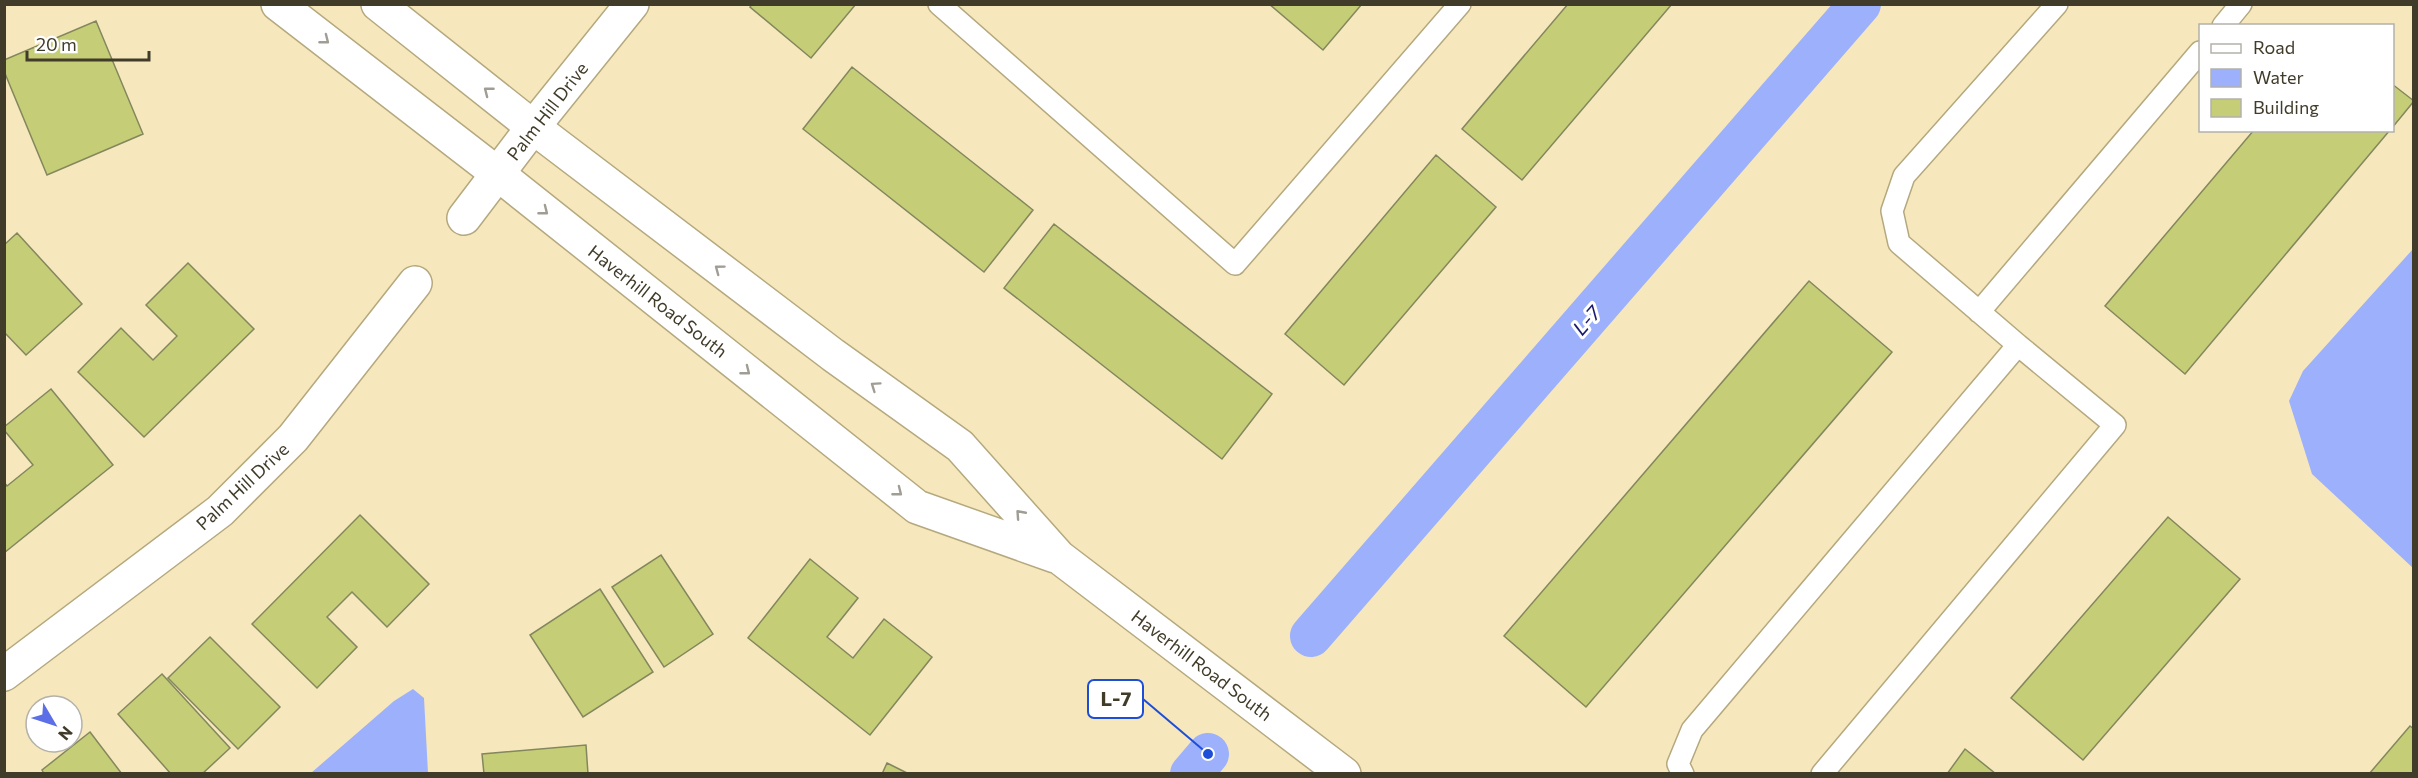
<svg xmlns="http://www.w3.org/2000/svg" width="2418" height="778" font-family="Commissioner,sans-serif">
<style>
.water{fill:#9db0fb}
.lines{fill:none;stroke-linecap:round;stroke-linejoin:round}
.canal{stroke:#9db0fb;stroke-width:42}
.building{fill:#c6cd77;stroke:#83875e;stroke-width:1.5}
.service-casing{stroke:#b5a87e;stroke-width:24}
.minor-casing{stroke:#b5a87e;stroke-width:36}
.tertiary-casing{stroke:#b5a87e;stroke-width:36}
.service{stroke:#fff;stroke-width:21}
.minor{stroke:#fff;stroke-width:33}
.tertiary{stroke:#fff;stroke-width:33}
.oneway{stroke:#a09d94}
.labels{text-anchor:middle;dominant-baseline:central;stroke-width:6;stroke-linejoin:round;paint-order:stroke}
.street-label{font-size:18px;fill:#413b2a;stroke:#fff}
.water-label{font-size:20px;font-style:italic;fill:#18186c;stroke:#fff}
.leader{fill:none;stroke:#1d4ed8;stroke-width:2}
.callout-dot{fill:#1d4ed8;stroke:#fff;stroke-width:2}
.callout{fill:#fff;stroke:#1d4ed8;stroke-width:2}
.callout-label{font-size:20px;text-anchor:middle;font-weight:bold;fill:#413b2a}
</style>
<rect width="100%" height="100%" fill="#f6e8bc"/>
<!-- water -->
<path class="water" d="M2413,249V568L2312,474L2289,401L2303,371Z
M413,689L424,698L428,773H311L394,701Z"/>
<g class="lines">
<!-- canal -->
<path class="canal" d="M1311,636L1860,4
M1191,774L1208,754"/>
</g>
<!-- building -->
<path class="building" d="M752,4H856L811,58L750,7Z
M1269,4H1362L1323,50Z
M1568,4H1672L1522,180L1462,129Z
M96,21L143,134L47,175L4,71V60Z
M852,67L1033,210L984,272L803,129Z
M2392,84L2414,101L2392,128Z
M2254,130H2390L2185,374L2105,306Z
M1436,155L1496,207L1344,385L1285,334Z
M1054,224L1272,394L1222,459L1004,288Z
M17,233L82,304L26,355L4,332V245Z
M188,263L254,329L144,437L78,372L121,328L153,360L177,336L146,305Z
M1809,281L1892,352L1586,707L1504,636Z
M51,389L113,465L4,553V482L7,486L33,465L4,430V427Z
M360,515L429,584L387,627L352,592L327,617L357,647L317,688L252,624Z
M2168,517L2240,579L2083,760L2011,698Z
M661,555L713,634L664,667L612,587Z
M810,559L858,598L827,637L853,658L884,619L932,657L870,735L748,638Z
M600,589L653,672L583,717L530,635Z
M210,637L280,707L238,749L168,678Z
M162,674L230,748L202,774H171L118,714Z
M2410,726L2414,729V774H2369Z
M90,732L122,774H44L42,770Z
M586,745L588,774H484L482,754Z
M1965,749L1996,774H1947Z
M887,763L909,774H882Z"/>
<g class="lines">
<!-- service casing -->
<g class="service-casing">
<path id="service" d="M939,4L1235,264L1460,4
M2223,26L2241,4
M1979,312L2200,52
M1683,774L1678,764L1692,730L2018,345L1899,243L1892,211L1904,176L2057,4
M1822,774L2115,425L2018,345"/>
</g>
<!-- minor casing -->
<g class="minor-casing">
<path id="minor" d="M464,218L533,127L632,4
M4,674L220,511L293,438L415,283"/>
</g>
<!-- tertiary casing -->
<g class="tertiary-casing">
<path id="tertiary" d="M278,4L498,174L917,507L1055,556
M378,4L533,127L833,355L960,446L1059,557L1344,774"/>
</g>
<!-- service -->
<use href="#service" class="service"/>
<!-- minor -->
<use href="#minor" class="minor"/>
<!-- tertiary -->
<use href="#tertiary" class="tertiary"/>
</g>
<!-- one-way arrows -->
<defs><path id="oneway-chevron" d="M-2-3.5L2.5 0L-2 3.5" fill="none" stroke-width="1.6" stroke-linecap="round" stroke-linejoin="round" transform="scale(1.5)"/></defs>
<g class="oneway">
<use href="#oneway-chevron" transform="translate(325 40) rotate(38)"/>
<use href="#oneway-chevron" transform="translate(488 91) rotate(-142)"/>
<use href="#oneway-chevron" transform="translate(544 211) rotate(38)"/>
<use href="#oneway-chevron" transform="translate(719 269) rotate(-143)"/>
<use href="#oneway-chevron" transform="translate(746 371) rotate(38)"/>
<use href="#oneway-chevron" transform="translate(875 386) rotate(-145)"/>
<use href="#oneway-chevron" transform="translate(898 492) rotate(38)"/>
<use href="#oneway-chevron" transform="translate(1020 514) rotate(-132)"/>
</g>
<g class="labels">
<!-- street labels -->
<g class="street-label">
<text transform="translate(547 111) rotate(-52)">Palm Hill Drive</text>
<text transform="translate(658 301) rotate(38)">Haverhill Road South</text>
<text transform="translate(242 486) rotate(-43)">Palm Hill Drive</text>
<text transform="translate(1202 665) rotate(37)">Haverhill Road South</text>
</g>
<!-- water labels -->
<g class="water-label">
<text transform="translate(1586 320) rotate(-49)">L-7</text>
</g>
</g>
<!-- callouts -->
<path class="leader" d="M1208 754L1143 699"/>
<circle class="callout-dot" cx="1208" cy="754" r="6"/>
<rect class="callout" x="1088" y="680" width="55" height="38" rx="6"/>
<g class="callout-label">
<text x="1116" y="706">L-7</text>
</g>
<!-- border -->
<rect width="2418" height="778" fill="none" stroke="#413b2a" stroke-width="12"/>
<!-- legend -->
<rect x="2199" y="24" width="195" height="108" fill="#ffffff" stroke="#b3b1aa" stroke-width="1.5"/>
<rect x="2211" y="44" width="30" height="9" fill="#ffffff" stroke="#b3b1aa" stroke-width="1.5"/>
<text x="2253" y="54" font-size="18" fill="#413b2a">Road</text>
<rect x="2211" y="69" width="30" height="18" fill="#9db0fb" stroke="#b3b1aa" stroke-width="1.5"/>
<text x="2253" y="84" font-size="18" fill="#413b2a">Water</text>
<rect x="2211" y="99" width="30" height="18" fill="#c6cd77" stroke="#b3b1aa" stroke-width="1.5"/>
<text x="2253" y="114" font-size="18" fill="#413b2a">Building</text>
<!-- north arrow -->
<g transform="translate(54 724) rotate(129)"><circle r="28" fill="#ffffff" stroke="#b3b1aa" stroke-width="1.5"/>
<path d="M0-4.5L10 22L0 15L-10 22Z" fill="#5c6fe6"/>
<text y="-9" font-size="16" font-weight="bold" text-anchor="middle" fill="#413b2a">N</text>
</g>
<!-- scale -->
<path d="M27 51v9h122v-9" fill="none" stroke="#413b2a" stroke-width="3"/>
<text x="36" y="51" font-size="18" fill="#413b2a" stroke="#ffffff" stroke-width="4.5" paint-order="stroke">20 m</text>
</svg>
